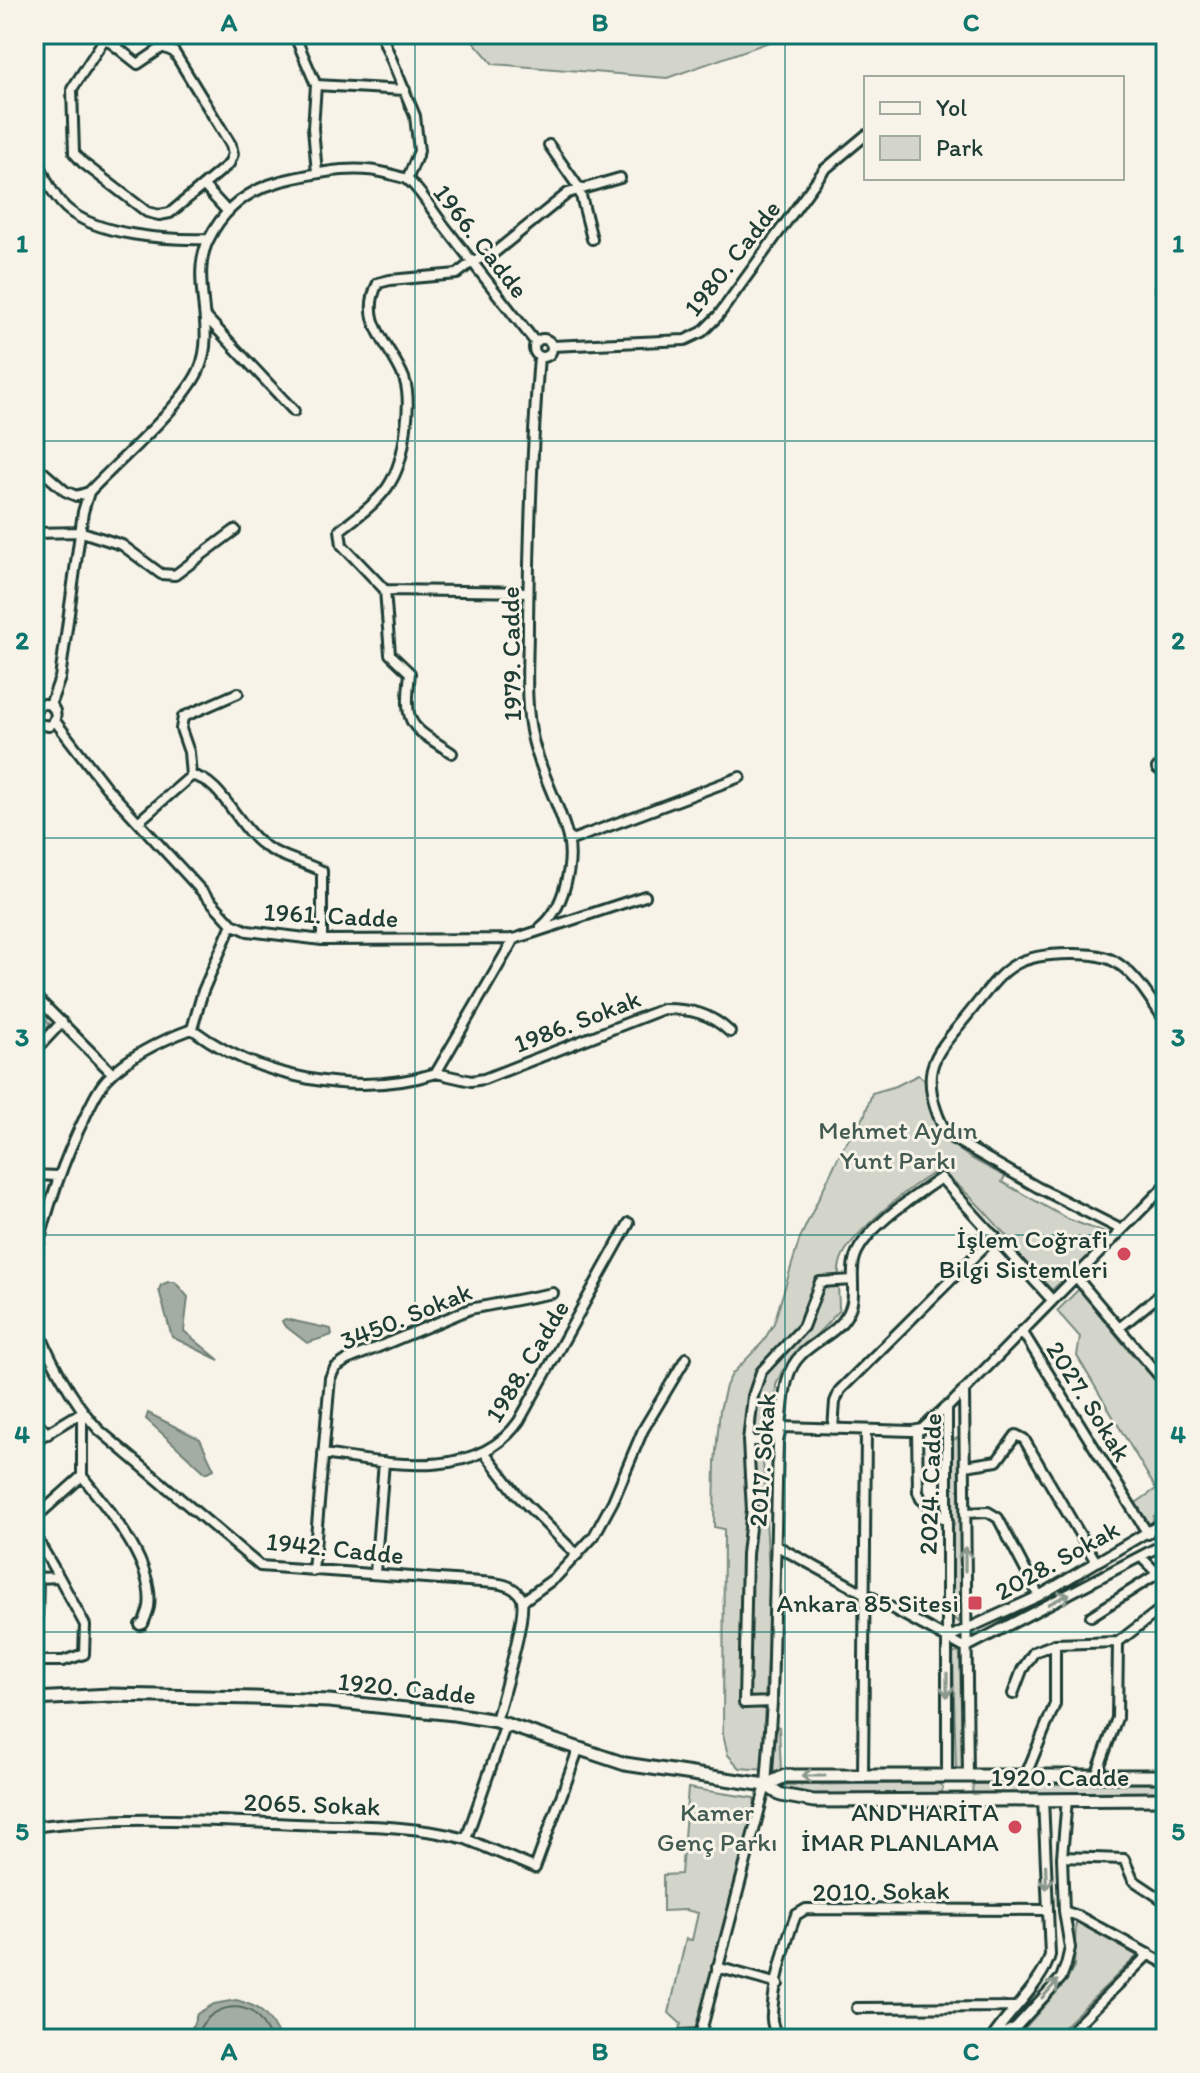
<svg xmlns="http://www.w3.org/2000/svg" width="1200" height="2073" font-family="Itim,sans-serif">
<style>
.green{fill:#d3d5ca;stroke:#79897f;stroke-width:2}
.water{fill:#a4ada3;stroke:#6f8077;stroke-width:2}
.lines{fill:none;stroke-linecap:round;stroke-linejoin:round}
.shore{stroke:#546a60;stroke-width:2}
.street-casing{stroke:#1f3d34;stroke-width:14}
.secondary-casing{stroke:#1f3d34;stroke-width:17}
.street{stroke:#f7f3e8;stroke-width:8}
.secondary{stroke:#f7f3e8;stroke-width:11}
.oneway{stroke:#8b988e}
.grid{fill:none;stroke:#0f766e;stroke-width:2;stroke-opacity:0.55}
.poi-dot{fill:#d1495b;stroke:#f7f3e8;stroke-width:3}
.labels{text-anchor:middle;dominant-baseline:central;stroke-width:6;stroke-linejoin:round;paint-order:stroke}
.street-label{font-size:26px;fill:#1f3d34;stroke:#f7f3e8}
.park-label{font-size:26px;fill:#435b52;stroke:#f7f3e8}
.poi-label{font-size:26px;fill:#1f3d34;stroke:#f7f3e8;text-anchor:end}
.neatline{fill:none;stroke:#0f766e;stroke-width:3}
.grid-label{font-size:26px;text-anchor:middle;font-weight:bold;fill:#0f766e}
</style>
<rect width="100%" height="100%" fill="#f7f3e8"/>
<filter id="ink" filterUnits="userSpaceOnUse"><feTurbulence type="fractalNoise" baseFrequency=".0125" numOctaves="2"/><feDisplacementMap in="SourceGraphic" scale="16" xChannelSelector="R" yChannelSelector="G"/><feConvolveMatrix kernelMatrix="1 2 1 2 8 2 1 2 1" color-interpolation-filters="sRGB"/></filter>
<g filter="url(#ink)">
<!-- green -->
<path class="green" d="M467,34H792L667,78L493,64Z
M34,1009L50,1024L34,1039Z
M918,1075L924,1079C939,1140 948,1148 1005,1176L1002,1182L1068,1219L1105,1233L1107,1240L1052,1290L1017,1254V1248C1002,1231 956,1176 937,1172C914,1181 848,1237 841,1260C836,1276 839,1295 839,1311L782,1371L776,1385L774,1429L762,1440L770,1595L764,1721L779,1727L781,1771L740,1768L728,1755L723,1735L724,1529L714,1527L715,1462L720,1410L726,1386L732,1374L763,1342L774,1323L800,1238L842,1149L864,1117L872,1093L896,1086Z
M1079,1289L1130,1352L1166,1392V1509L1154,1516L1152,1525L1143,1530H1139L1127,1509L1156,1489L1077,1356L1080,1337L1057,1311Z
M957,1438L960,1441V1617L958,1622L953,1618L952,1441Z
M957,1652L960,1654L962,1770H956L953,1654Z
M938,1783L943,1787L942,1792L937,1794L821,1796L777,1790V1785Z
M1166,1783V1793L976,1794L972,1793L973,1784Z
M688,1788L754,1798L755,1804L694,2039H675L681,2024L669,2013L686,1939L692,1940L698,1913L686,1910L663,1911V1875L681,1874Z
M1076,1921L1137,1956L1051,2039H1015L1068,1979L1074,1967Z"/>
<!-- water -->
<path class="water" d="M168,1282H175L188,1297L184,1331L219,1360L172,1337L159,1290L161,1285Z
M285,1319L331,1329L332,1335L307,1343L284,1325L282,1321Z
M148,1413L200,1439L214,1469L206,1473L146,1419Z
M236,2000C261,2006 269,2016 280,2039H188L197,2014L214,2004Z"/>
<g class="lines">
<!-- shore -->
<path class="shore" d="M196,2039C200,2015 230,1999 252,2012C260,2018 267,2031 271,2039"/>
<!-- street casing -->
<g class="street-casing">
<path id="street" d="M163,34L170,49
M294,34L316,85L313,128L317,173
M381,34L415,116L419,151L407,180
M105,38L138,64L163,47L174,52L231,145L233,154L229,164L170,213L159,215L147,212L83,163L74,153L72,89Z
M316,85L405,90
M549,145L579,188L592,239
M34,149C42,170 49,192 66,208C97,236 168,240 208,239
M204,186L227,211
M1166,268L1162,275L1161,290L1166,296
M206,317L294,411
M534 348a9 9 0 1 1 18 0a9 9 0 1 1-18 0Z
M552,346L685,340L702,332L718,316L824,170L866,135
M539,356C532,445 529,535 528,625C528,662 524,704 533,740C541,774 560,805 568,838C574,865 563,910 541,927
M34,464L65,491L76,496L89,492
M34,533L82,532L122,545L161,574L175,575L235,530
M385,590L390,654L410,673C404,727 409,725 452,753
M528,592L385,590L342,545L340,530C384,497 400,484 406,427C408,413 409,392 404,378C391,345 358,322 378,283L390,280L457,274L472,262L494,253L568,193L620,178
M50,705L60,678L83,512L89,492C118,461 182,407 199,370C218,327 188,279 209,239C226,204 257,185 294,178C326,171 358,165 390,174C395,176 404,177 408,180C419,188 433,212 442,223C473,263 504,303 536,343
M34,713L39,705C54,700 62,716 49,726L38,724L34,718
M55,721L106,787L232,924L248,931L322,940L514,939L645,896
M1157,768L1166,775
M191,776L189,752L181,729L183,717L238,693
M138,822L191,776C220,777 239,829 263,845C281,858 302,861 322,871V940
M569,841L740,777
M34,995L112,1073
M192,1029C257,1078 357,1098 436,1073L514,939
M192,1029L203,991L232,924
M34,1052L62,1022
M436,1073L471,1081L484,1079L663,1009C691,1009 710,1013 730,1032
M34,1175L58,1176
M1122,1230L1037,1187L950,1137C938,1122 929,1094 931,1074C933,1054 950,1037 962,1022C1002,974 1006,953 1074,954C1090,954 1107,955 1120,965C1139,978 1153,1004 1166,1022
M34,1263C46,1212 61,1164 85,1117C92,1102 99,1086 111,1075C132,1054 165,1039 192,1029
M1076,1277L1166,1384
M34,1313C42,1348 74,1404 99,1430L260,1566L481,1582C495,1583 513,1583 521,1597C529,1611 501,1700 496,1721
M1119,1328L1166,1290
M1022,1331L1148,1534
M964,1390L968,1777
M34,1419L48,1434
M833,1429L835,1402L840,1390L995,1236
M917,1430L918,1492L921,1499L948,1522
M34,1441L82,1412
M748,1441H767L782,1427L912,1431L922,1429L947,1406
M485,1453L518,1496L577,1555
M323,1454C387,1463 476,1483 519,1421L629,1223
M965,1466L997,1461L1016,1435L1024,1439L1096,1562
M82,1476C107,1508 155,1563 149,1607C148,1612 145,1619 143,1624L140,1625
M965,1513L988,1512L998,1518L1039,1596
M34,1519L82,1476V1413
M34,1534L59,1577L38,1578
M777,1546L965,1648L1166,1543
M1141,1557L1166,1582
M34,1568L38,1578L36,1661H63L84,1654L85,1625L59,1577
M313,1571L330,1378L335,1368L347,1360L470,1309L553,1293
M375,1573L384,1462
M523,1601L556,1577L594,1536L613,1501L643,1430L686,1358
M1091,1616L1157,1574
M947,1638L1039,1596L1166,1521
M1013,1694L1022,1670L1034,1652L1055,1644L1118,1642L1166,1605
M772,1702L744,1703L747,1554L752,1510L748,1441L753,1396L761,1372L803,1327L820,1282L853,1280
M863,1776L866,1430
M1096,1776L1117,1718L1118,1642
M947,1777V1408L1166,1185
M1025,1777L1055,1704V1644
M34,1827C121,1815 209,1821 296,1824C353,1826 411,1824 466,1839L506,1724
M466,1839L535,1868L578,1750
M1062,1857L1124,1859L1133,1880L1166,1902
M1064,1911L1078,1916L1166,1964
M717,1967L778,1984
M857,2008L1014,2007
M992,2038C1008,2013 1044,1981 1050,1955L1043,1799
M674,2039L682,2035L700,2034
M699,2039L766,1785L772,1702L778,1441C786,1414 779,1376 801,1355C816,1340 837,1333 847,1315C858,1297 850,1280 854,1261C860,1231 916,1195 941,1178L1052,1300
M779,2039C775,2031 771,2024 772,2015C773,1988 786,1940 796,1915L806,1909L1047,1910
M991,2039L1016,2027L1061,1978L1066,1965L1070,1948L1064,1911L1062,1857L1067,1799
M1063,2039L1149,1954"/>
</g>
<!-- secondary casing -->
<g class="secondary-casing">
<path id="secondary" d="M34,1699L110,1695L254,1698L329,1701L454,1714L496,1721L625,1764L766,1785L781,1795L814,1801L1166,1799
M766,1785L785,1776H1166"/>
</g>
<!-- street -->
<use href="#street" class="street"/>
<!-- secondary -->
<use href="#secondary" class="secondary"/>
</g>
<!-- one-way arrows -->
<defs><path id="oneway-shaft" d="M-6 0H5M1.5-3L5.5 0L1.5 3" fill="none" stroke-width="1.6" stroke-linecap="round" stroke-linejoin="round" transform="scale(2)"/></defs>
<g class="oneway">
<use href="#oneway-shaft" transform="translate(965 1559) rotate(-90)"/>
<use href="#oneway-shaft" transform="translate(1059 1599) rotate(-27)"/>
<use href="#oneway-shaft" transform="translate(947 1685) rotate(90)"/>
<use href="#oneway-shaft" transform="translate(813 1776) rotate(180)"/>
<use href="#oneway-shaft" transform="translate(1046 1877) rotate(88)"/>
<use href="#oneway-shaft" transform="translate(1050 1989) rotate(-48)"/>
</g>
</g>
<!-- grid -->
<path class="grid" d="M415,34V2039M785,34V2039M34,441H1166M34,838H1166M34,1235H1166M34,1632H1166"/>
<!-- markers -->
<g class="poi-dot">
<circle cx="1124" cy="1254" r="8"/>
<rect x="967" y="1595" width="16" height="16" rx="4"/>
<circle cx="1015" cy="1827" r="8"/>
</g>
<g class="labels">
<!-- street labels -->
<g class="street-label">
<text transform="translate(481 241) rotate(52)">1966. Cadde</text>
<text transform="translate(732 258) rotate(-52)">1980. Cadde</text>
<text transform="translate(511 654) rotate(-91)">1979. Cadde</text>
<text transform="translate(331 915) rotate(3)">1961. Cadde</text>
<text transform="translate(577 1021) rotate(-21)">1986. Sokak</text>
<text transform="translate(406 1316) rotate(-22)">3450. Sokak</text>
<text transform="translate(527 1361) rotate(-59)">1988. Cadde</text>
<text transform="translate(1089 1401) rotate(58)">2027. Sokak</text>
<text transform="translate(762 1460) rotate(-86)">2017. Sokak</text>
<text transform="translate(930 1484) rotate(-88)">2024. Cadde</text>
<text transform="translate(335 1548) rotate(6)">1942. Cadde</text>
<text transform="translate(1057 1560) rotate(-29)">2028. Sokak</text>
<text transform="translate(407 1688) rotate(6)">1920. Cadde</text>
<text x="1060" y="1777">1920. Cadde</text>
<text transform="translate(312 1804) rotate(2)">2065. Sokak</text>
<text transform="translate(881 1891) rotate(-1)">2010. Sokak</text>
</g>
<!-- park labels -->
<g class="park-label">
<text x="898" y="1130">Mehmet Aydın<tspan x="898" dy="30">Yunt Parkı</tspan></text>
<text x="717" y="1812">Kamer<tspan x="717" dy="30">Genç Parkı</tspan></text>
</g>
<!-- poi labels -->
<g class="poi-label">
<text x="1108" y="1239">İşlem Coğrafi<tspan x="1108" dy="30">Bilgi Sistemleri</tspan></text>
<text x="959" y="1603">Ankara 85 Sitesi</text>
<text x="999" y="1812">AND HARİTA<tspan x="999" dy="30">İMAR PLANLAMA</tspan></text>
</g>
</g>
<!-- margin -->
<rect width="1200" height="2073" fill="none" stroke="#f7f3e8" stroke-width="88"/>
<!-- legend -->
<rect x="864" y="76" width="260" height="104" fill="#f7f3e8" stroke="#a1aaa0" stroke-width="2"/>
<rect x="880" y="102" width="40" height="12" fill="#f7f3e8" stroke="#a1aaa0" stroke-width="2"/>
<text x="936" y="116" font-size="24" fill="#1f3d34">Yol</text>
<rect x="880" y="136" width="40" height="24" fill="#d3d5ca" stroke="#a1aaa0" stroke-width="2"/>
<text x="936" y="156" font-size="24" fill="#1f3d34">Park</text>
<rect x="44" y="44" width="1112" height="1985" class="neatline"/>
<g class="grid-label">
<text x="229" y="31">A</text>
<text x="600" y="31">B</text>
<text x="971" y="31">C</text>
<text x="22" y="252">1</text>
<text x="1178" y="252">1</text>
<text x="22" y="649">2</text>
<text x="1178" y="649">2</text>
<text x="22" y="1046">3</text>
<text x="1178" y="1046">3</text>
<text x="22" y="1443">4</text>
<text x="1178" y="1443">4</text>
<text x="22" y="1840">5</text>
<text x="1178" y="1840">5</text>
<text x="229" y="2060">A</text>
<text x="600" y="2060">B</text>
<text x="971" y="2060">C</text>
</g>
</svg>
